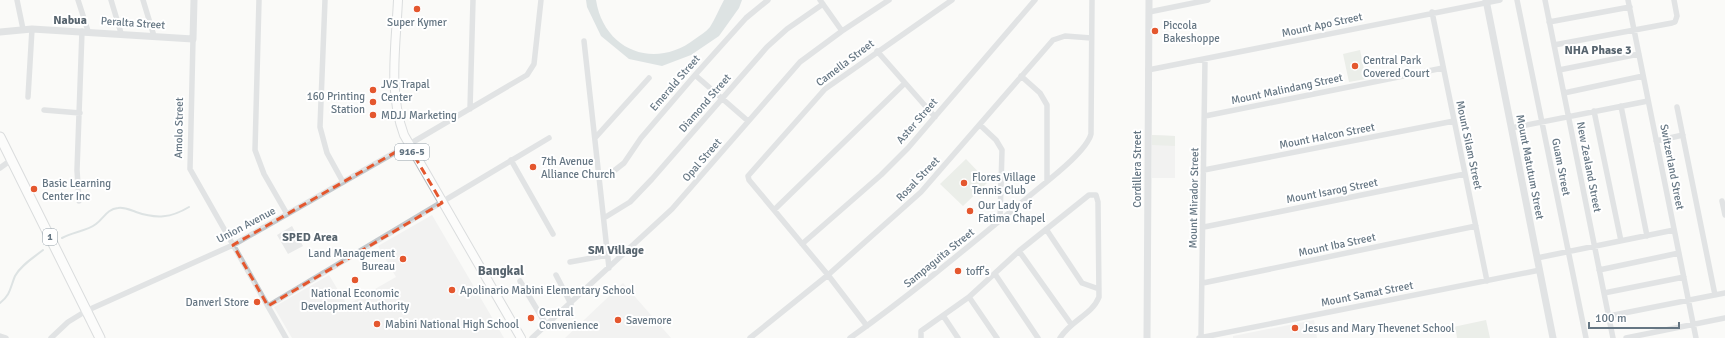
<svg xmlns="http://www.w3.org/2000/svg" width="1725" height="338" font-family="Signika,sans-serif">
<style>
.built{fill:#e8e9e9}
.green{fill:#dadfd7}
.water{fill:#bbc7cb}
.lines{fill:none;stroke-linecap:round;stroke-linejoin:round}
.stream{stroke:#bbc7cb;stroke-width:2}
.primary-casing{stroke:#b5babe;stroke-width:10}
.trunk-casing{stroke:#b4b9bd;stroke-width:11}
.minor{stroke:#c3c8cc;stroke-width:5.5}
.tertiary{stroke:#c3c8cc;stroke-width:7}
.primary{stroke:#fff;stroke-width:8}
.trunk{stroke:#fff;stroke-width:9}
.marked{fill:none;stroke:#e4572e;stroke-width:3;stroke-dasharray:8 5;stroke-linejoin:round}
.poi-dot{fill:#e4572e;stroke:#fff;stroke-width:1.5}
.labels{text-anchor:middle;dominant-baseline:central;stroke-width:4;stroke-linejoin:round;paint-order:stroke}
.shield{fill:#fff;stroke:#939fa8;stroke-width:1}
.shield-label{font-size:10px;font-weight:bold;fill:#657683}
.poi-label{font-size:11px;fill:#657683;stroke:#fff;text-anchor:start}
.street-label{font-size:11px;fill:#657683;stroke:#fff}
.neighbourhood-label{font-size:12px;font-weight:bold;fill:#57646e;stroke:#fff}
.quarter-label{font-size:13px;font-weight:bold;fill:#57646e;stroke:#fff}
</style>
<rect width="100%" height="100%" fill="#fafaf8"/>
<!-- built -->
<path class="built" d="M1152,135L1175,136V178H1152Z
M432,215L504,338H292L274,307L329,275L347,305L396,277L378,246Z
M292,226L303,246L288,254L277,235Z
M623,283L671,338H565Z
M1314,320L1317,338H1233V336Z"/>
<!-- green -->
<path class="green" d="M1360,50L1366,79L1349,82L1343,54Z
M1152,135L1175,136V146L1152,145Z
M966,159L988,182L963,206L940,184Z
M1486,320L1490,338H1457L1456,331L1451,332L1450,331L1440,333L1439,330Z"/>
<!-- water -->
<path class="water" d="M586,0H596C604,51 655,70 695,39C700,35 706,32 710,27C715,19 719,9 724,0H742L739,8L719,36L691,55L662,66L629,59L601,36L587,7Z"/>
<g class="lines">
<!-- stream -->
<path class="stream" d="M62,238C73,232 87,231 96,224C104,218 107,209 118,208C125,207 130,210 136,212C156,219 171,218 189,207
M0,303C11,294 10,288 15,276C21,265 33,258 43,250"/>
<!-- primary casing -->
<g class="primary-casing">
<path id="primary" d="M398,0C396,45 388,92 404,135L521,338"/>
</g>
<!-- trunk casing -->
<g class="trunk-casing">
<path id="trunk" d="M0,137L100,338"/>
</g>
<!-- minor -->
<path class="minor" d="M17,0L23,29
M78,0L88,31
M111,0L121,33
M143,0L154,36
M259,0L255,150L264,174L287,214
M325,0L320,127L327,153L343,182
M820,0L842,31
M1517,0L1586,338
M1545,0L1613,338
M1628,0L1696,338
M1149,12L1208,0
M1432,12L1487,281
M1549,22L1630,7
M193,39L190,169L286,338
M584,41L609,268
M1554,45L1672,23L1675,22L1677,16L1674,0
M877,51L935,117
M1148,70L1500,0
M1559,70L1639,54
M695,75L748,121
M1021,76L1040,93L1047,105V181
M1564,93L1643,76
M28,97L32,29
M1621,106L1647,236
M1677,107L1715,295
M470,109L473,0
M44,110L80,113
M1594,111L1621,241
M1205,116L1443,68
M980,125L996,140L1002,150L1000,220
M1511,128L1648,101
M595,138L649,78
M1656,141L1683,135
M511,160L553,234
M0,168L11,160
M1204,170L1454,121
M599,176L610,174L624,163L641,138L695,75L746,18L768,0
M79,201L77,170L82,31
M1722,201L1725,215
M774,210L905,83
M604,218L630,202L652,179L767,47L787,29L823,4
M1204,227L1465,174
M1046,229L1082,283L1099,289
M802,244L881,175L908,148L1035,0
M1019,251L1071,324
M1537,258L1674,230
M570,262L608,255
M1599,270L1679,253
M995,274L1038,338
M556,275L571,304
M520,281L547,326
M1203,283L1476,226
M1604,293L1684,277
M969,297L997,338
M268,306L549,138
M1609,316L1725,293
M944,317L958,338
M867,326L828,275L749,180L748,176L825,89L952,0
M0,336L6,338
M51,338L68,322L86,311L233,245L408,145L527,75L534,64L541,0
M532,338L672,209L800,62L842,31L889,0
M750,338L828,275L921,192L1053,40L1065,36L1091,38
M850,338C912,294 969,246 1027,198C1043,184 1086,153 1091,134L1092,0
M921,338V331L969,297L1019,251L1089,195H1096L1098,202L1099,297C1092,315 1071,320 1060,338
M1199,338L1540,270
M1201,338L1205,59
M1626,338L1725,318"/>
<!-- tertiary -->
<path class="tertiary" d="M1486,0L1553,338
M0,32L32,29L193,39L194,0
M1147,338L1149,0"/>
<!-- primary -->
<use href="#primary" class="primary"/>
<!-- trunk -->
<use href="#trunk" class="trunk"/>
</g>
<!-- marked area -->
<path d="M0 0H1725V338H0ZM408,145L442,203L268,306L233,245Z" fill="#fafaf8" fill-opacity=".55" fill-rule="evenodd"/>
<path class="marked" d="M408,145L442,203L268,306L233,245Z"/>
<!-- markers -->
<g class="poi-dot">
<circle cx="417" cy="9" r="4"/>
<circle cx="1155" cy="31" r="4"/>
<circle cx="1355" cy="66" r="4"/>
<circle cx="373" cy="90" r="4"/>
<circle cx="373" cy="102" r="4"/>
<circle cx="373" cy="115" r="4"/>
<circle cx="533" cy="167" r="4"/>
<circle cx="964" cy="183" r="4"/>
<circle cx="34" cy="189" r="4"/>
<circle cx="970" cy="211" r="4"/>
<circle cx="403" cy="259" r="4"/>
<circle cx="958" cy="271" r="4"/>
<circle cx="355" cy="280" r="4"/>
<circle cx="452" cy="290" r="4"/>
<circle cx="257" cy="302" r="4"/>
<circle cx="531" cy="318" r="4"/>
<circle cx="618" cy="320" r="4"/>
<circle cx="377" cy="324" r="4"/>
<circle cx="1295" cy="328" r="4"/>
</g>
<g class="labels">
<!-- shield labels -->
<g class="shield">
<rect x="395" y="144" width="34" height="16" rx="3"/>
<rect x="43" y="229" width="14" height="16" rx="3"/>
</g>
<g class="shield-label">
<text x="412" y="152">916-5</text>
<text x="50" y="237">1</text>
</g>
<!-- poi labels -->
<g class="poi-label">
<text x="417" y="22" text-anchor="middle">Super Kymer</text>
<text x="1163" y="25">Piccola<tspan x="1163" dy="13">Bakeshoppe</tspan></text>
<text x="1363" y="60">Central Park<tspan x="1363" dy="13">Covered Court</tspan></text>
<text x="381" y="84">JVS Trapal<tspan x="381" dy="13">Center</tspan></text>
<text x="365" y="96" text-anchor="end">160 Printing<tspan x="365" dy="13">Station</tspan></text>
<text x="381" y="115">MDJJ Marketing</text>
<text x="541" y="161">7th Avenue<tspan x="541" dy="13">Alliance Church</tspan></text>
<text x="972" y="177">Flores Village<tspan x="972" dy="13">Tennis Club</tspan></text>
<text x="42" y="183">Basic Learning<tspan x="42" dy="13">Center Inc</tspan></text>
<text x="978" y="205">Our Lady of<tspan x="978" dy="13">Fatima Chapel</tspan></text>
<text x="395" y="253" text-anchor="end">Land Management<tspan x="395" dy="13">Bureau</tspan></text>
<text x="966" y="271">toff's</text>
<text x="460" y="290">Apolinario Mabini Elementary School</text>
<text x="355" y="293" text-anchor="middle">National Economic<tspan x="355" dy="13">Development Authority</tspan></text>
<text x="249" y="302" text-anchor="end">Danverl Store</text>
<text x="539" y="312">Central<tspan x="539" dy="13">Convenience</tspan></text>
<text x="626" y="320">Savemore</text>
<text x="385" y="324">Mabini National High School</text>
<text x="1303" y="328">Jesus and Mary Thevenet School</text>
</g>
<!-- street labels -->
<g class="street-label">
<text transform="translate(133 23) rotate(4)">Peralta Street</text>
<text transform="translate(1322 25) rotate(-12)">Mount Apo Street</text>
<text transform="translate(845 63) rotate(-37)">Camella Street</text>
<text transform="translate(675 83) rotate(-49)">Emerald Street</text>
<text transform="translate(1287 89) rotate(-12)">Mount Malindang Street</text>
<text transform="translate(705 103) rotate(-49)">Diamond Street</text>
<text transform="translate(917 121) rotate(-49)">Aster Street</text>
<text transform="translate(179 128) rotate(-89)">Amolo Street</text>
<text transform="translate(1327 136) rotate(-11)">Mount Halcon Street</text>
<text transform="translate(1469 145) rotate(78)">Mount Silam Street</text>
<text transform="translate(702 160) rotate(-49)">Opal Street</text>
<text transform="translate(1530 167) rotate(79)">Mount Matutum Street</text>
<text transform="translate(1561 167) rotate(79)">Guam Street</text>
<text transform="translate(1589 167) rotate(79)">New Zealand Street</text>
<text transform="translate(1672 167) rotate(79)">Switzerland Street</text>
<text transform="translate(1137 169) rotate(-90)">Cordillera Street</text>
<text transform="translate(918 179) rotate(-46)">Rosal Street</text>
<text transform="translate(1332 191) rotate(-11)">Mount Isarog Street</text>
<text transform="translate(1194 198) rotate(-89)">Mount Mirador Street</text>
<text transform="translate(246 225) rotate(-28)">Union Avenue</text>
<text transform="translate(1337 245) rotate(-12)">Mount Iba Street</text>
<text transform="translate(939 258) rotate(-39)">Sampaguita Street</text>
<text transform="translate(1367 294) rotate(-11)">Mount Samat Street</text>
</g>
<!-- neighbourhood labels -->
<g class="neighbourhood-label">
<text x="70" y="20">Nabua</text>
<text x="1598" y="50">NHA Phase 3</text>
<text x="310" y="237">SPED Area</text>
<text x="616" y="250">SM Village</text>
</g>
<!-- quarter labels -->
<g class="quarter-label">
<text x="501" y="271">Bangkal</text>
</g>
</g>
<!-- scale -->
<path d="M1589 322v6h90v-6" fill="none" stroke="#657683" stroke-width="2"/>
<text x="1595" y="322" font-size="12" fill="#657683" stroke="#ffffff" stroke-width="3" paint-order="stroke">100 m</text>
</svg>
